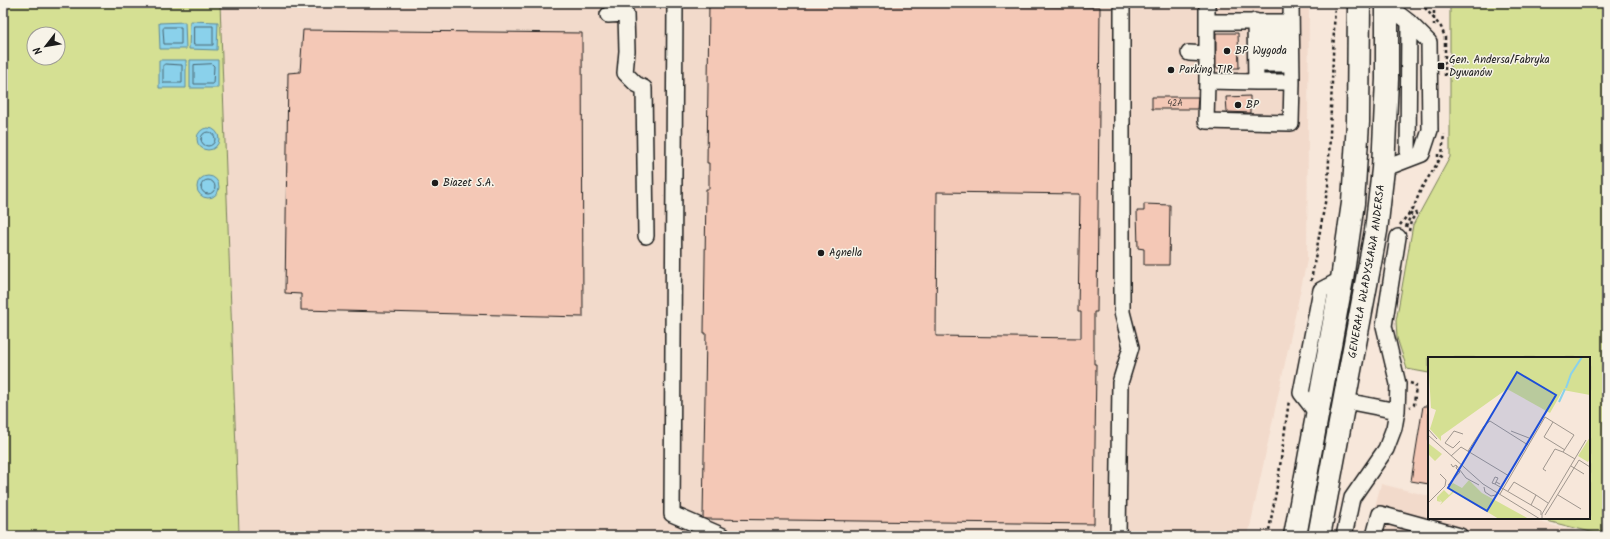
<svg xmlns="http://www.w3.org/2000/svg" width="1610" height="539" font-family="Kalam,sans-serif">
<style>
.built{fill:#f2dacb}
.green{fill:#d5e093;stroke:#787e58;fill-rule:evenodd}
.water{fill:#8ad1eb;stroke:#5e8998}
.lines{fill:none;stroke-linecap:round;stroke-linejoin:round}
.shore{stroke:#48646f;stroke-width:1}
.building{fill:#f4c8b6;stroke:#1c1c1c;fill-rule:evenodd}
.minor-casing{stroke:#1c1c1c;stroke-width:18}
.highway-casing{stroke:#1c1c1c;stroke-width:25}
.path{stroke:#1c1c1c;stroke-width:2.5;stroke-dasharray:3 3;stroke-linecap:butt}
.minor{stroke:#f7f3e8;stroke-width:15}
.highway{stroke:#f7f3e8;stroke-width:22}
.poi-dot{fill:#1c1c1c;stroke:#f7f3e8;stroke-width:1.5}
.labels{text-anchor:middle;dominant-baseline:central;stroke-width:3;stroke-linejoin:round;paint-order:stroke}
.number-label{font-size:9px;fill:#524742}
.poi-label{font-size:11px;fill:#1c1c1c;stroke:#f7f3e8;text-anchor:start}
.street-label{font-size:11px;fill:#1c1c1c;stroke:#f7f3e8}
.inset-river{fill:none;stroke:#8ad1eb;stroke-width:2}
.inset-road{fill:none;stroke:#9f968e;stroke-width:1}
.view{fill:#1d4ed8;fill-opacity:0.15;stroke:#1d4ed8;stroke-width:2}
.inset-edge{fill:none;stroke:#1c1c1c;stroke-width:2}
</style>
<rect width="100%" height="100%" fill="#f7e7da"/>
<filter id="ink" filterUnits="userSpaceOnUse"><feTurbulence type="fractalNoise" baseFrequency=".025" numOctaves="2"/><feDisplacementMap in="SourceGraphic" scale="8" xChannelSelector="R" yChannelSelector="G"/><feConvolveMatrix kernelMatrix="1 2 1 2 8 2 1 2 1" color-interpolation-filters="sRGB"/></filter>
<g filter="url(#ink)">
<!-- built -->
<path class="built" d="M220,3H1309L1307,260L1248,536H244L239,534Z
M1381,484L1429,496V518H1523L1595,536H1367Z"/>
<!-- green -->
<path class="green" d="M3,3H220L239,533L244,536H3ZM34,34H58V58H34Z
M1450,3H1607V536L1535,518H1589V358H1429V373L1407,369L1397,338L1396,321L1413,225L1450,157Z"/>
<!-- water -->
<path class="water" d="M190,21L218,22L217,50L189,49Z
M185,22L186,49H160L159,23Z
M159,60H186V88H159Z
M190,60H218V88H190Z
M197 139a11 11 0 1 1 22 0a11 11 0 1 1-22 0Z
M197 187a11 11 0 1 1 22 0a11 11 0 1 1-22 0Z"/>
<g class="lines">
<!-- shore -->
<path class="shore" d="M194,26H213V45H194Z
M165,27H181V44H164L163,29Z
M165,64L182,65V83H163V66Z
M212,64L214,66L213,84H194V65Z
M201 139a7 7 0 1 1 14 0a7 7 0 1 1-14 0Z
M201 187a7 7 0 1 1 14 0a7 7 0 1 1-14 0Z"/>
</g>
<!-- building -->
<path class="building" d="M709,3L1100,7L1097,312H1094V364H1096L1094,524L707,519L703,518L706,333H704L706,189H709V163H707ZM937,192L1080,194L1078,312H1081V338L936,336Z
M303,30L582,33L583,317L301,310V294L285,293L288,73L300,72Z
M1216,33H1238L1239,68H1216Z
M1250,96V113L1227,112L1226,97Z
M1152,97H1198L1197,109H1152Z
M1144,204L1170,205L1169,265H1144V249L1138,248L1137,211H1144Z
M1423,406H1429V484L1411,481Z"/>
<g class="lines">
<!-- minor casing -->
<g class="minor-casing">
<path id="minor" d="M675,3L672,514L723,536
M608,15L626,14L627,51L625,73L636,84L644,88L646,236
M1255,21L1256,82H1292L1291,3
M1207,22H1291
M1256,36L1291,37
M1256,50L1291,49
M1189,53L1207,54
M1256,64H1291
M1207,81V3
M1256,82L1207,81L1206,121L1291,123L1292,82
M1408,159L1409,22
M1383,169L1422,154L1430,130L1429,42L1409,22L1387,5
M1346,401L1397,411
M1318,415L1301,393L1321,290L1342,279
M1118,536L1120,383L1131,347L1122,312V3
M1344,536L1352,498L1386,449L1394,428L1397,411L1398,384L1384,326L1398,237
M1374,536L1380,514L1460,536"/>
</g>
<!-- highway casing -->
<g class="highway-casing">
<g id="highway">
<path d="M1295,536L1342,279L1353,203L1358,122L1359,3"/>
<path id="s1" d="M1319,536L1376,231L1383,169L1387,79V3"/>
</g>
</g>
<!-- path -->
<path class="path" d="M1421,3L1441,27L1445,37V77
M1434,26V3
M1438,163V152
M1400,225L1413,208
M1406,227L1421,189L1442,156L1444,134
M1409,231L1411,221L1416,214L1413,208
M1311,281L1328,186L1335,3
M1410,383L1416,385L1414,405L1410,407
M1268,536L1278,481L1289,400"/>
<!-- minor -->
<use href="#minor" class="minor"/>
<!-- highway -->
<use href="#highway" class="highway"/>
</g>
</g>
<!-- markers -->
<g class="poi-dot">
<circle cx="1227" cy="51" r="4"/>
<rect x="1437" y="62" width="8" height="8" rx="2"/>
<circle cx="1171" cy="70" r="4"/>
<circle cx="1238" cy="105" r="4"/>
<circle cx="435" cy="183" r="4"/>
<circle cx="821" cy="253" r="4"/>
</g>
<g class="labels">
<!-- number labels -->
<g class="number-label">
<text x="1175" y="103">42A</text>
</g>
<!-- poi labels -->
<g class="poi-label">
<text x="1235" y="51">BP Wygoda</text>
<text x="1449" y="60">Gen. Andersa/Fabryka<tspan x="1449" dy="13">Dywanów</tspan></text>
<text x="1179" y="70">Parking TIR</text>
<text x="1246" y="105">BP</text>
<text x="443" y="183">Biazet S.A.</text>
<text x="829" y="253">Agnella</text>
</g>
<!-- street labels -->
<g class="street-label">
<text stroke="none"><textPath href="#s1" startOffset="269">GENERAŁA WŁADYSŁAWA ANDERSA</textPath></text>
</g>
</g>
<!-- overview -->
<g transform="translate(1428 357)">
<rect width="162" height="162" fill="#f7e7da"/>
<path d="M0,0H162V38L135,33L122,56L79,32L13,79V84L2,72L8,53L3,51ZM162,80V102L160,105L150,99ZM0,86L14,97L7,104L0,97ZM41,123L54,136L101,162H71L26,135L12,148L14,145L11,142L13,145L9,144V140L16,133L21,138L25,134L20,131L25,126L34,131Z" fill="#d5e093"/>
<path class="inset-river" d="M138,31L143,17L154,0M131,45L137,32"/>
<path class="inset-road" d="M125,65L116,80L137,93M0,72L9,82M83,74L101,81M0,78L55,127L112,162M32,84L25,91L17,86L26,74L35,77M40,94L56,69L62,64L100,88M23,99L33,90L81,119M23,107L25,110L28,108L38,121L51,128M143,109L156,117M118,114L115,112L127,92L135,95M67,127L64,126L67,120L70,121L68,125M72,127L68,125L67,127L103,148M20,128L32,115L28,111L29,109M56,130L57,135L63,139L68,138M80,134L86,125L108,138M72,137L117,60L146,78L135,95L147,102M130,138L153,152M0,146L17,129L18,123L12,117M113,158V154L103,148L108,138L120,146M117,158L151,103L162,110M114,162V157L158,83"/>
<path class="view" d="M89,15L128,38L59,154L20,131Z"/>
<rect width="162" height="162" class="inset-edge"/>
</g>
<!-- margin -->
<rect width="1610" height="539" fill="none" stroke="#f7f3e8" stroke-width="16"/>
<rect x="8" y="8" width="1594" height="523" fill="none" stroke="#1c1c1c" stroke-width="1.5" filter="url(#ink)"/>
<!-- north arrow -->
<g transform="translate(46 46) rotate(239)"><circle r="19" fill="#f7f3e8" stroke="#9f9d96"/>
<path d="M0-3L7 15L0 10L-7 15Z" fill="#1c1c1c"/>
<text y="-6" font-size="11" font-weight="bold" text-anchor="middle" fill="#1c1c1c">N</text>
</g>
</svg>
